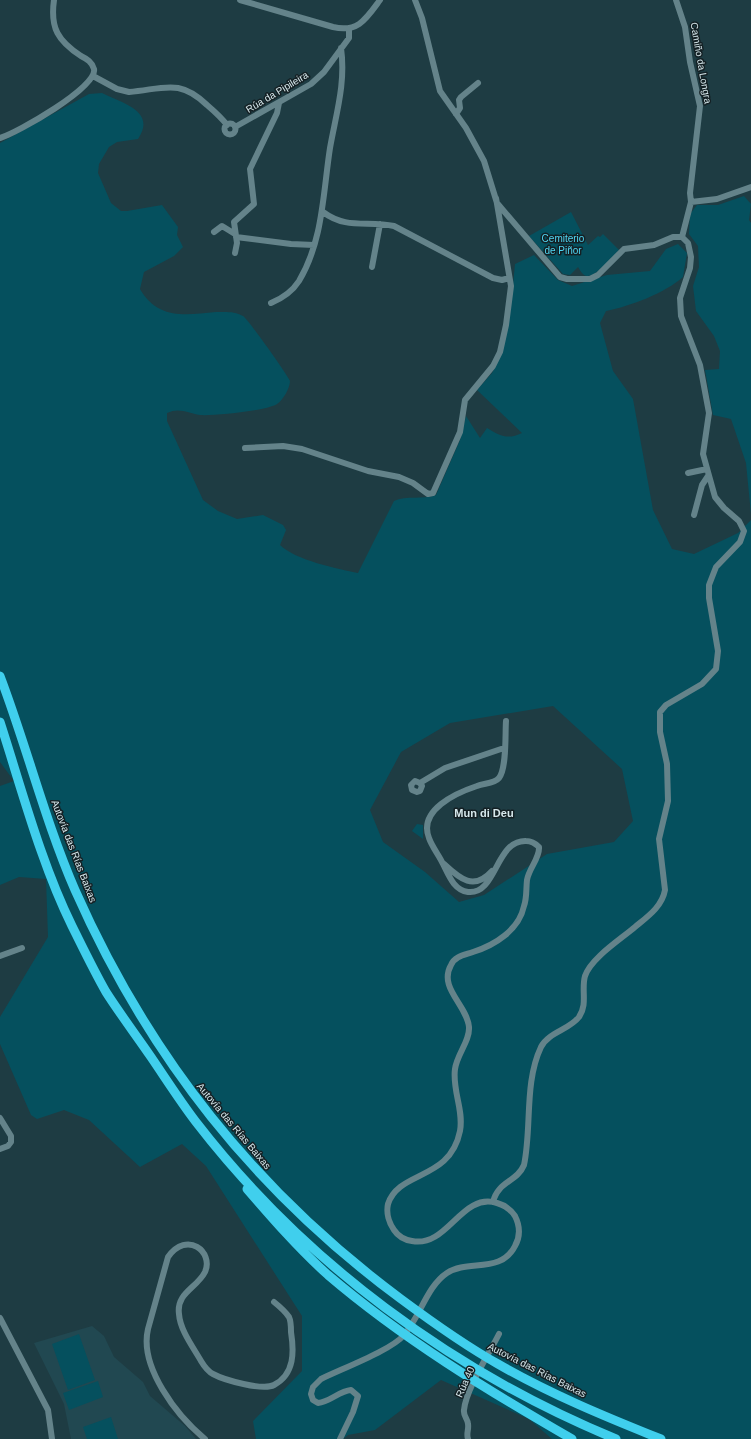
<svg xmlns="http://www.w3.org/2000/svg" width="751" height="1439" font-family="Helvetica,sans-serif">
<style>
.built{fill:#214851}
.green{fill:#05505e;fill-rule:evenodd}
.lines{fill:none;stroke-linecap:round;stroke-linejoin:round}
.minor{stroke:#64838a;stroke-width:6}
.highway{stroke:#40cfed;stroke-width:9}
.labels{text-anchor:middle;dominant-baseline:central;stroke-width:3;stroke-linejoin:round;paint-order:stroke}
.street-label{font-size:10px;fill:#d7e8ec;stroke:#142024}
.park-label{font-size:10px;fill:#50d6f3;stroke:#142024}
.neighbourhood-label{font-size:11px;font-weight:bold;fill:#d7e8ec;stroke:#142024}
</style>
<rect width="100%" height="100%" fill="#1e3c43"/>
<!-- built -->
<path class="built" d="M92,1326L104,1336L114,1357L143,1382L150,1396L185,1426L196,1439H71L64,1404L34,1343Z"/>
<!-- green -->
<path class="green" d="M102,93C122,103 157,111 138,139L117,142L109,147L99,164L98,173L111,203L121,211H127L162,205L178,227L177,235L183,247L174,256L144,272L140,289C158,320 185,315 216,312C225,312 235,311 243,316C248,319 286,373 290,381C290,388 283,400 277,404C266,411 213,416 200,415C188,413 179,407 167,413V421L203,500L218,511L237,519L263,515L283,525L286,530L280,545C295,560 338,569 358,573L394,501C406,495 423,500 436,495L460,440L466,416L480,438L487,428C500,436 508,440 522,433L477,390L492,373L498,361L513,285L515,264L534,255L558,280L572,286L607,275L650,271L666,249L678,244L687,253L683,277C665,293 631,306 606,311L600,323L613,371L633,399L653,510L672,549L694,554L738,533L751,520V1439H552L529,1419L441,1380L375,1430L348,1435L343,1439H256L253,1421L302,1371V1316L206,1166L182,1144L140,1167L89,1120L64,1110L37,1119L31,1115L0,1044V1017L48,937L46,879L19,877L0,885V786L14,781L0,762V143L89,94ZM553,706L622,769L633,821L614,842L547,854L484,895L459,902L425,872L383,842L370,810L401,752L450,723Z
M744,196L751,204L749,220L751,223V514L746,463L731,419L713,415L705,370L719,369L720,351L714,336L696,311L693,286L699,267L698,246L689,234L690,214L697,205H718Z
M571,212L588,245L598,236L600,237L603,234L619,250C613,256 596,277 587,276C583,276 580,270 578,267L570,275L563,274L529,236Z
M417,824L423,825V839L412,831Z
M79,1334L95,1380L68,1390L52,1344Z
M98,1381L103,1397L69,1410L63,1393Z
M111,1417L118,1439H87L83,1427Z"/>
<g class="lines">
<!-- minor -->
<path class="minor" d="M240,0L333,27C358,33 366,19 380,0
M415,0L422,18L440,91L466,128L484,161L497,203L560,277L567,279H590L598,275L624,249L654,245L673,237H682
M676,0L685,27L690,62L700,106L690,193L691,202
M93,76L117,89L129,92C164,89 179,78 207,105C214,111 221,117 227,125
M456,114L460,108L459,100L461,97L478,83
M224.5 129a5.5 5.5 0 1 1 11 0a5.5 5.5 0 1 1-11 0Z
M235,127L311,84L324,72L349,38V29
M0,138C17,133 98,87 94,69C92,62 87,59 81,56C58,41 50,28 54,0
M323,212C347,230 368,220 394,226L493,278L502,280L509,278
M214,232L222,226L235,234
M236,237L291,244L314,245
M682,237L691,202L717,199L751,187
M235,253L237,243L234,222L254,204L250,169L277,113L279,103
M372,267L380,224
M271,303C283,298 292,292 299,281C323,241 323,193 330,148C336,114 346,83 341,48
M245,448L283,446L302,449L368,471L399,477L413,483L428,494L433,493L460,432L465,400L493,366L500,352L506,325L511,286L496,198
M688,473L707,469
M694,515L702,485L708,476
M420,783L422,786L420,791L417,792L412,790L411,785L415,781L420,783L445,768L504,748
M444,864C460,879 474,891 492,871
M0,956L22,948
M0,1118L11,1136V1142L8,1146L0,1149
M493,1202C498,1181 517,1182 524,1165C532,1127 524,1083 541,1047C549,1032 569,1030 579,1017C588,1004 581,990 585,976C591,958 621,939 635,927C647,917 662,907 665,890L659,839L668,801L667,764L660,732V712L666,705L702,684L716,669L718,651L709,598V585L716,567L740,542L744,531L739,521L724,508L715,497L703,454L709,413L700,365L681,316L680,298L690,268L691,257L688,243L682,237
M0,1318L48,1410L52,1439
M205,1439C177,1416 139,1367 148,1329L168,1257C187,1230 214,1252 205,1272C197,1288 176,1293 179,1314C180,1330 193,1347 201,1361C204,1366 207,1371 213,1374C224,1380 263,1391 274,1385C295,1374 294,1351 291,1332C291,1327 291,1321 289,1317C285,1311 279,1306 274,1302
M340,1439L353,1412L358,1396L351,1390C339,1391 330,1402 318,1403L313,1400L311,1394L313,1387L321,1379C341,1369 392,1350 404,1335C420,1317 427,1286 447,1273C468,1259 501,1274 515,1246C520,1237 520,1226 515,1216C511,1210 504,1205 497,1203C461,1192 448,1248 412,1241C405,1240 398,1236 394,1230C389,1223 386,1213 388,1204C399,1170 450,1181 460,1131C464,1110 452,1090 455,1069C457,1054 470,1041 469,1027C467,1005 438,988 451,965C455,956 465,955 473,952C495,945 519,930 524,906C527,898 526,888 527,880C529,868 540,858 539,847C535,843 531,841 526,841C495,840 497,895 468,892C454,890 449,876 443,864C439,855 432,847 429,838C418,810 456,793 477,786C484,783 494,784 499,778C507,768 505,733 506,721
M468,1439C466,1433 469,1430 468,1424C468,1419 463,1416 464,1410C466,1389 489,1354 499,1334"/>
<!-- highway -->
<path class="highway" d="M0,676C27,747 45,821 75,890C149,1057 255,1191 401,1299C432,1322 464,1345 498,1364C550,1394 606,1417 661,1439
M0,722C22,790 41,863 72,926C83,948 94,971 106,992C120,1014 136,1035 151,1057C166,1079 180,1101 196,1122C304,1262 453,1372 616,1439
M247,1189C273,1219 299,1249 328,1275C403,1339 487,1390 572,1439"/>
</g>
<g class="labels">
<!-- street labels -->
<g class="street-label">
<text transform="translate(701 63) rotate(80)">Camiño da Longra</text>
<text transform="translate(277 92) rotate(-31)">Rúa da Pipileira</text>
<text transform="translate(74 851) rotate(69)">Autovía das Rías Baixas</text>
<text transform="translate(234 1126) rotate(50)">Autovía das Rías Baixas</text>
<text transform="translate(537 1370) rotate(27)">Autovía das Rías Baixas</text>
<text transform="translate(465 1382) rotate(-66)">Rúa 40</text>
</g>
<!-- park labels -->
<g class="park-label">
<text x="563" y="238">Cemiterio<tspan x="563" dy="12">de Piñor</tspan></text>
</g>
<!-- neighbourhood labels -->
<g class="neighbourhood-label">
<text x="484" y="813">Mun di Deu</text>
</g>
</g>
</svg>
